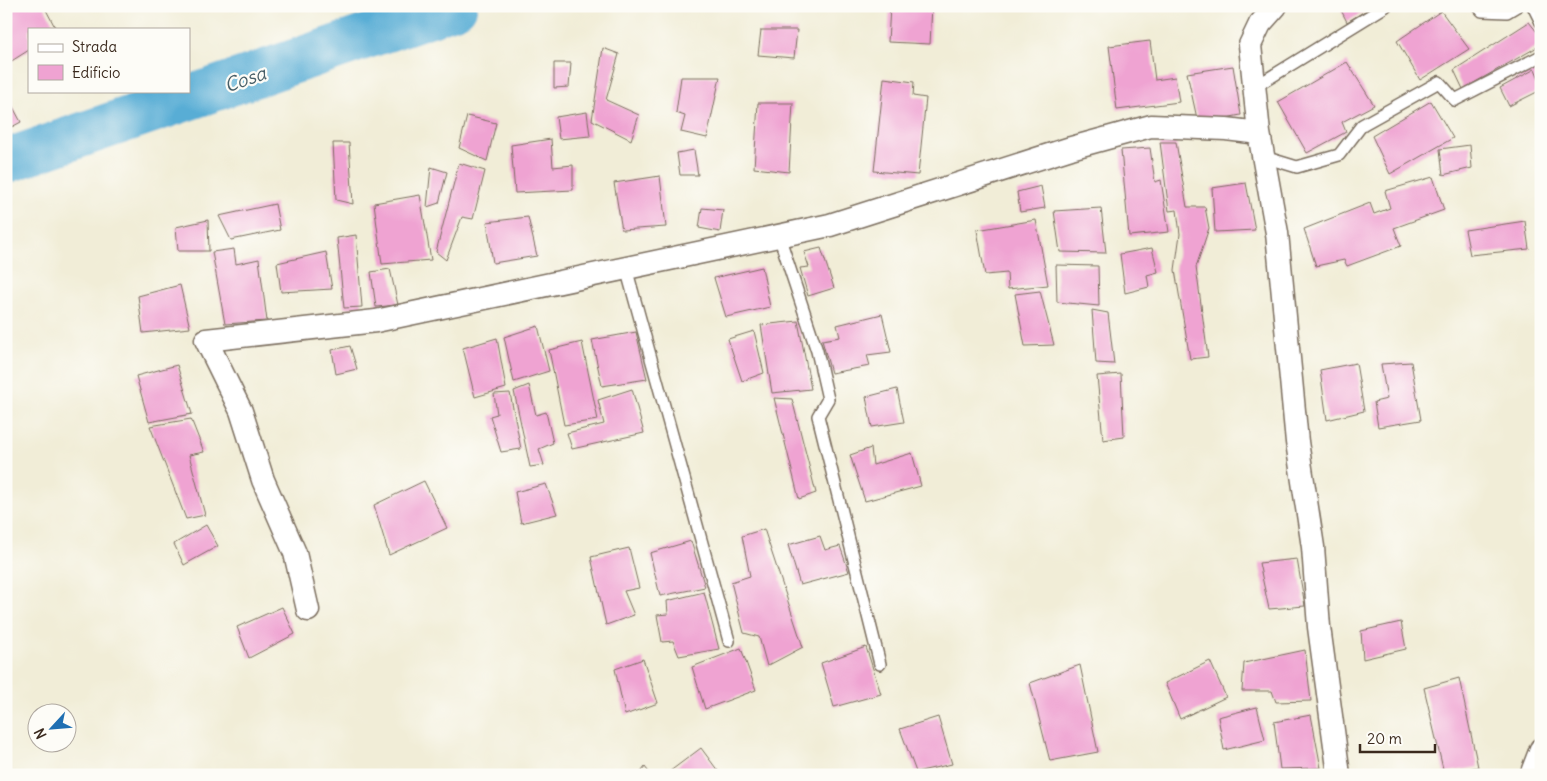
<svg xmlns="http://www.w3.org/2000/svg" width="1547" height="781" font-family="Delius,sans-serif">
<style>
.lines{fill:none;stroke-linecap:round;stroke-linejoin:round}
.river{stroke:#59add5;stroke-width:45}
.building{fill:#efa3d2}
.lane-casing{stroke:#7b6e5f;stroke-width:14}
.street-casing{stroke:#7b6e5f;stroke-width:25}
.lane{stroke:#fff;stroke-width:11}
.street{stroke:#fff;stroke-width:22}
.labels{text-anchor:middle;dominant-baseline:central;stroke-width:4.5;stroke-linejoin:round;paint-order:stroke}
.water-label{font-size:19px;font-style:italic;fill:#475e67;stroke:#fdfcf7}
</style>
<rect width="100%" height="100%" fill="#fdfcf7"/>
<filter id="ink" filterUnits="userSpaceOnUse"><feTurbulence type="fractalNoise" baseFrequency=".02" numOctaves="2"/><feDisplacementMap in="SourceGraphic" scale="10" xChannelSelector="R" yChannelSelector="G"/><feConvolveMatrix kernelMatrix="1 2 1 2 8 2 1 2 1" color-interpolation-filters="sRGB"/></filter>
<filter id="wash" filterUnits="userSpaceOnUse"><feTurbulence type="fractalNoise" baseFrequency=".0096" numOctaves="4" result="noise"/><feDisplacementMap in="SourceGraphic" scale="20" xChannelSelector="R" yChannelSelector="G"/><feGaussianBlur stdDeviation="1.12" result="paint"/><feColorMatrix in="noise" values="0 0 0 0 0 0 0 0 0 0 0 0 0 0 0 0 0 1.4 0 .05"/><feComposite in="paint" operator="in"/></filter>
<g filter="url(#wash)">
<rect width="100%" height="100%" fill="#f1edd7"/>
<g class="lines">
<!-- river -->
<path class="river" d="M6,161L455,6"/>
</g>
<g id="blocks">
<!-- building -->
<path class="building" d="M7,6H44L56,29H29V50L10,62L6,56Z
M890,6H932L930,44L888,42Z
M1339,6H1373L1347,22Z
M1441,11L1469,49L1420,80L1397,41Z
M1529,22L1541,37V45L1463,89L1454,70Z
M761,30H797L794,58L758,55Z
M1150,41L1155,80L1175,77L1179,102L1117,110L1109,46Z
M603,48L619,54L606,100L639,115L631,140L592,120Z
M1347,62L1374,105L1342,122L1346,132L1307,153L1278,102Z
M554,63H571L569,87L554,88Z
M1233,66L1241,115L1198,123L1187,73Z
M1535,69L1541,83V90L1509,106L1500,88Z
M681,77H720L707,138L681,132L685,116L676,113Z
M884,78L914,82L913,96L926,98L918,175L874,171Z
M6,94L21,122L6,130Z
M1431,101L1453,138L1390,174L1372,136Z
M758,103H793L789,172L754,168Z
M587,112L590,136L559,139L556,117Z
M467,116L496,123L487,161L459,148Z
M551,139L553,167L573,165V190L515,193L511,145Z
M1160,142H1176L1187,207H1205L1209,228L1196,267L1208,357L1190,359L1175,270L1180,234L1177,210L1169,211Z
M333,143H349L353,204L336,200Z
M1470,145L1472,168L1443,175L1440,149Z
M1150,148L1155,182L1161,180L1169,232L1129,236L1121,150Z
M694,150L698,175H680L677,153Z
M459,163L485,171L473,219L462,217L446,260L436,252Z
M431,167L447,172L439,203L427,207Z
M660,176L666,227L622,230L614,183Z
M1433,177L1444,210L1394,228L1401,246L1347,266L1344,260L1316,266L1304,229L1370,203L1374,214L1390,208L1385,191Z
M1246,183L1255,230L1215,232L1212,188Z
M1041,186L1045,208L1020,212L1017,192Z
M420,195L431,260L382,264L374,203Z
M275,204L280,230L231,240L219,216Z
M702,208L723,210L720,232L699,228Z
M1101,208L1106,253L1060,252L1054,211Z
M528,217L537,256L493,263L487,222Z
M208,220L209,251H178L176,227Z
M1036,220L1048,285L1008,289L1007,273L985,275L977,230Z
M1525,221L1529,249L1470,255L1465,230Z
M356,235L362,307L344,308L337,238Z
M821,248L834,288L808,296L800,268L809,267L804,252Z
M1152,248L1158,272L1147,275L1149,287L1125,293L1120,254Z
M234,249L236,264L259,259L267,321L225,324L212,252Z
M326,252L332,289L281,292L277,263Z
M1056,265L1098,266L1099,306L1057,302Z
M762,267L770,307L726,317L714,278Z
M390,269L398,305L376,307L371,272Z
M180,285L190,328L143,333L138,296Z
M1040,291L1054,345L1025,346L1015,294Z
M1092,310L1108,313L1114,364L1096,363Z
M882,314L891,352L867,355L870,366L831,373L822,340L840,337L837,325Z
M798,321L811,389L772,393L761,325Z
M538,326L549,371L514,382L504,337Z
M754,331L764,373L742,381L728,339Z
M636,332L647,379L602,386L592,340Z
M497,338L506,388L475,397L463,348Z
M582,342L598,420L564,425L549,350Z
M350,346L357,369L336,374L332,350Z
M1411,362L1421,420L1378,427L1374,402L1387,399L1381,364Z
M1356,363L1364,411L1327,420L1320,370Z
M177,365L192,414L149,422L136,376Z
M1121,374L1124,437L1103,440L1097,376Z
M529,385L536,415L546,412L553,443L539,449L544,465L530,467L514,391Z
M632,389L644,433L572,449L567,433L604,424L598,400Z
M897,389L904,422L872,427L866,397Z
M510,393L521,449L501,452L490,416L497,414L494,394Z
M774,398L792,399L816,493L799,499Z
M191,419L204,452L189,455L205,515L186,519L150,426Z
M871,448L873,465L912,453L921,486L865,501L850,455Z
M424,481L447,528L389,555L374,505Z
M546,484L557,514L521,523L515,492Z
M206,525L218,546L184,565L174,544Z
M764,529L803,647L767,666L759,637L744,633L731,582L750,576L742,536Z
M820,536L825,550L840,546L849,572L800,585L788,545Z
M691,541L705,587L660,596L650,553Z
M629,548L639,588L624,591L634,615L606,625L591,557Z
M1297,559L1305,606L1269,609L1259,563Z
M704,592L719,649L679,656L673,641L662,642L657,615L668,614L667,601Z
M282,607L295,634L249,658L237,627Z
M1401,622L1406,649L1363,659L1361,631Z
M866,647L881,694L834,707L821,663Z
M741,648L756,690L705,709L692,667Z
M1305,650L1311,701L1276,702L1272,691H1242L1244,663Z
M643,659L658,703L625,715L615,669Z
M1210,661L1226,697L1180,719L1165,683Z
M1080,665L1098,752L1050,761L1030,683Z
M1459,678L1478,767L1444,773L1424,688Z
M1257,707L1265,740L1224,750L1218,717Z
M1311,715L1321,768L1280,769L1274,722Z
M938,717L952,764L916,772L900,729Z
M701,748L721,775H665Z
M645,767L651,775H639Z"/>
</g>
</g>
<g filter="url(#ink)">
<use href="#blocks" fill-opacity="0" stroke="#7b6e5f" stroke-width="1"/>
<g class="lines">
<!-- lane casing -->
<g class="lane-casing">
<path id="lane" d="M1478,6L1482,11L1507,12L1517,6
M1533,6L1541,22
M1253,88L1386,6
M1264,157L1297,167L1339,155L1362,125L1439,82L1455,100L1541,56
M779,236L817,351L828,399L818,416L880,664
M626,268L729,641"/>
</g>
<!-- street casing -->
<g class="street-casing">
<path id="street" d="M1259,133L1250,45L1260,24L1276,6
M308,610L295,553L263,480L241,411L206,340L376,321L830,225L1071,148L1151,126L1226,129L1259,133L1277,233L1297,442L1313,547L1319,627L1339,775
M1531,775L1541,749"/>
</g>
<!-- lane -->
<use href="#lane" class="lane"/>
<!-- street -->
<use href="#street" class="street"/>
</g>
</g>
<g class="labels">
<!-- water labels -->
<g class="water-label">
<text transform="translate(245 79) rotate(-19)">Cosa</text>
</g>
</g>
<!-- margin -->
<rect width="1547" height="781" fill="none" stroke="#fdfcf7" stroke-width="25"/>
<!-- legend -->
<rect x="28" y="28" width="162" height="65" fill="#fdfcf7" stroke="#afa8a0"/>
<rect x="38" y="44" width="25" height="8" fill="#ffffff" stroke="#afa8a0"/>
<text x="72" y="52" font-size="15" fill="#3b2a1e">Strada</text>
<rect x="38" y="65" width="25" height="15" fill="#efa3d2" stroke="#afa8a0"/>
<text x="72" y="78" font-size="15" fill="#3b2a1e">Edificio</text>
<!-- north arrow -->
<g transform="translate(52 728) rotate(244)"><circle r="24" fill="#fdfcf7" stroke="#afa8a0"/>
<path d="M0-4L9 19L0 12L-9 19Z" fill="#1f6fb2"/>
<text y="-8" font-size="14" font-weight="bold" text-anchor="middle" fill="#3b2a1e">N</text>
</g>
<!-- scale -->
<path d="M1360 744v8h75v-8" fill="none" stroke="#3b2a1e" stroke-width="2.5"/>
<text x="1367" y="744" font-size="15" fill="#3b2a1e" stroke="#fdfcf7" stroke-width="4" paint-order="stroke">20 m</text>
</svg>
